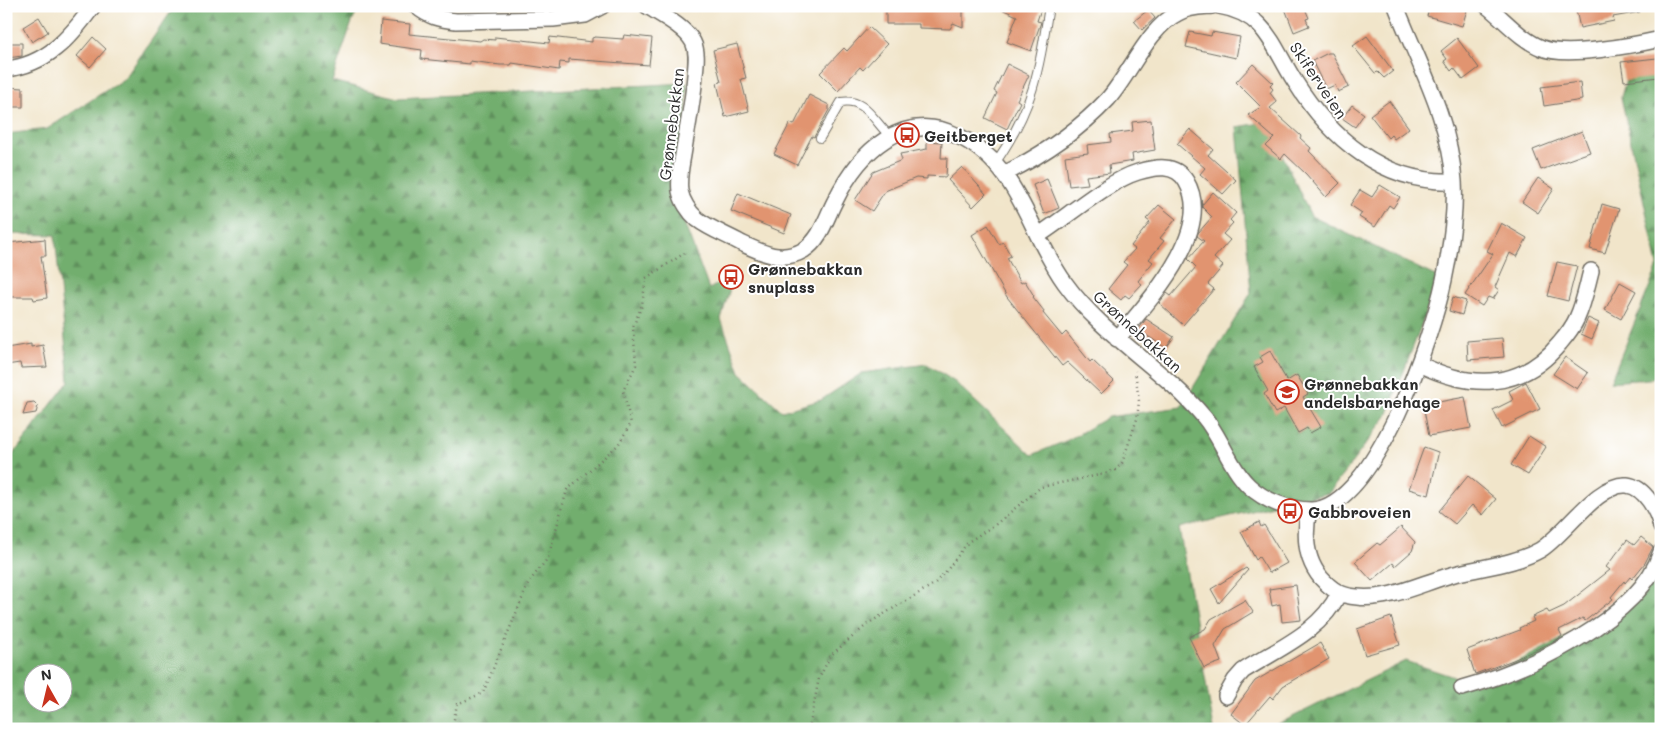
<svg xmlns="http://www.w3.org/2000/svg" width="1667" height="735" font-family="Mali,sans-serif">
<style>
.forest{fill:url(#forest-firs);stroke:#4e6c4c;fill-rule:evenodd}
.building{fill:#e19470}
.lines{fill:none;stroke-linecap:round;stroke-linejoin:round}
.service-casing{stroke:#706c63;stroke-width:10}
.minor-casing{stroke:#706c63;stroke-width:18}
.path{stroke:#706c63;stroke-width:2.5;stroke-dasharray:1 4;stroke-linecap:butt}
.service{stroke:#fff;stroke-width:8}
.minor{stroke:#fff;stroke-width:15}
.labels{text-anchor:middle;dominant-baseline:central;stroke-width:4;stroke-linejoin:round;paint-order:stroke}
.street-label{font-size:16px;fill:#2b2b2b;stroke:#fff}
.poi-label{font-size:16px;font-weight:bold;fill:#2b2b2b;stroke:#fff;text-anchor:start}
</style>
<defs>
<pattern id="forest-firs" width="22" height="20" patternUnits="userSpaceOnUse" patternTransform="scale(1.25)"><rect width="22" height="20" fill="#72ae6e"/><path d="M5 1l3.5 6h-7zM16 11l3.5 6h-7z" fill="#5e8e5b"/></pattern>
</defs>
<rect width="100%" height="100%" fill="#fff"/>
<filter id="ink" filterUnits="userSpaceOnUse"><feTurbulence type="fractalNoise" baseFrequency=".02" numOctaves="2"/><feDisplacementMap in="SourceGraphic" scale="10" xChannelSelector="R" yChannelSelector="G"/><feConvolveMatrix kernelMatrix="1 2 1 2 8 2 1 2 1" color-interpolation-filters="sRGB"/></filter>
<filter id="wash" filterUnits="userSpaceOnUse"><feTurbulence type="fractalNoise" baseFrequency=".0096" numOctaves="4" result="noise"/><feDisplacementMap in="SourceGraphic" scale="20" xChannelSelector="R" yChannelSelector="G"/><feGaussianBlur stdDeviation="1.12" result="paint"/><feColorMatrix in="noise" values="0 0 0 0 0 0 0 0 0 0 0 0 0 0 0 0 0 1.4 0 .05"/><feComposite in="paint" operator="in"/></filter>
<g filter="url(#wash)">
<rect width="100%" height="100%" fill="#f1e5ca"/>
<!-- forest -->
<path class="forest" d="M175,6H360L352,22L332,81L398,98L687,83L683,220L709,289L734,275L721,319L740,372L782,411L821,400L862,373L927,364L955,382L1032,455L1068,440L1108,417L1181,407L1251,293L1237,127L1267,122L1311,216L1439,278L1387,416L1329,493L1179,528L1214,729H6V464L69,381L55,235L6,234V134L47,129L125,78ZM32,672H62V702H32Z
M1661,61V378L1610,382L1658,266L1621,97L1629,69Z
M1661,571V729H1268L1406,661L1475,684L1585,627Z"/>
<g id="blocks">
<!-- building -->
<path class="building" d="M886,6H963V27L953,23L950,29L919,28V24H886Z
M995,6H1042L1037,21L1041,22L1031,51L1007,42L1017,16Z
M1284,6H1304L1309,18L1306,19L1309,26L1294,32Z
M1430,6H1461L1467,10L1462,26L1427,16Z
M1575,6H1640V12L1613,17L1614,21L1580,28Z
M1148,10L1155,18L1142,30L1134,21Z
M39,17L48,32L32,42L23,27Z
M381,21L410,24L409,34L480,41L483,39L495,40V37L549,43L550,37L592,42V38L595,37L623,39L624,35L652,38L649,65L569,59V63L560,62L559,70L512,63L511,65H500L470,61V64L421,59L422,50L379,44Z
M869,27L887,44L863,70L860,67L838,91L820,73L844,48L847,51Z
M1190,32L1211,36L1212,32L1240,37L1236,58L1186,47Z
M1367,36L1393,71L1384,78L1378,72L1375,73L1353,46Z
M93,37L106,49L90,67L77,56Z
M1457,38L1479,68L1463,80L1454,68L1451,71L1444,61L1447,59L1441,51Z
M8,43H22V56L8,58Z
M737,44L746,78L741,79L749,111L725,117L717,83L721,82L713,50Z
M1328,53H1332L1349,87L1338,92L1335,85L1326,89L1312,61Z
M1657,58L1659,77L1624,81L1621,62Z
M1007,64L1029,75L1017,100L1020,102L1007,129L985,118L997,93L994,91Z
M1253,64L1273,83L1270,86L1273,89L1270,93L1277,102L1270,108L1301,136L1300,138L1311,148L1309,151L1340,183L1326,197L1306,174L1285,154L1281,159L1266,146L1274,138L1248,115L1261,107L1236,82Z
M1580,82L1582,100L1544,106L1541,87Z
M6,87L23,88V107H6Z
M809,95L829,105V110L814,137L812,136L797,165L774,154L790,123L794,125Z
M1389,101L1409,128L1394,139L1391,135L1388,138L1370,115Z
M1352,105L1364,114L1355,127L1342,118Z
M1151,120L1155,150L1132,154L1133,161L1109,165L1110,173L1086,176L1088,184L1069,186L1065,156L1088,153L1087,145L1111,142L1110,134L1133,131L1132,122Z
M1190,129L1213,149L1208,155L1236,180L1223,194L1200,174L1205,168L1177,144Z
M1582,131L1590,152L1541,170L1533,150Z
M927,141L942,142L941,158H947L946,177L927,176V179L916,178L885,191L872,211L855,200L873,172L902,160L900,154L927,149Z
M962,167L986,194L973,207L948,180Z
M1538,178L1554,189L1538,213L1522,202Z
M1047,179L1059,208L1044,214L1033,185Z
M1380,185L1400,197L1393,208L1389,205L1375,227L1359,217L1362,213L1350,205L1360,190L1372,197Z
M1213,192L1236,213L1230,220L1233,223L1223,234L1230,240L1214,258L1223,266L1208,284L1214,289L1183,325L1159,303L1167,293L1171,296L1196,267L1188,259L1204,241L1197,236L1198,233L1212,217L1202,207V205Z
M738,193L791,215L784,233L731,211Z
M1602,204L1619,209L1605,253L1590,249Z
M1159,205L1176,219L1160,238L1164,241L1149,259L1153,262L1138,281L1142,284L1129,298L1125,295L1121,300L1108,289L1127,265L1123,262L1135,249L1131,246L1146,227L1150,222L1146,219Z
M1501,223L1527,238L1517,257L1510,253L1495,287L1499,290L1493,299L1488,297L1482,306L1465,295L1493,254L1487,251Z
M988,225L999,244L1003,242L1011,256L1007,258L1021,283L1025,281L1034,296L1033,297L1044,311L1043,313L1062,336L1066,332L1090,362L1092,360L1114,381L1101,394L1067,362L1062,366L1007,297L972,235Z
M45,239L46,256H41L47,298L34,300L33,297H9V294L6,295V247H9L8,243Z
M1557,262L1577,266L1568,301L1548,296Z
M1620,282L1636,291L1621,319L1605,310Z
M1453,297L1466,301L1462,315L1449,311Z
M1588,318L1599,323L1592,339L1581,334Z
M1146,319L1174,337L1166,348L1138,330Z
M1502,338L1504,357L1468,360L1467,341Z
M31,344V347L43,345L47,367L21,368L20,363L6,365V348Z
M1270,351L1287,381L1297,375L1308,394L1303,397L1321,427L1310,433L1307,428L1298,433L1284,408L1275,413L1264,394L1268,391L1254,367L1263,362L1260,357Z
M1565,357L1588,373L1577,389L1553,374Z
M1526,382L1540,409L1502,428L1493,410L1513,400L1509,391Z
M1465,397L1471,428L1429,436L1423,405Z
M34,402L38,406L36,413L23,415L27,403Z
M1529,436L1546,447L1528,475L1511,465Z
M1424,447L1438,452V455L1429,495L1409,489Z
M1468,476L1496,499L1483,515L1472,505L1455,524L1439,511Z
M1259,522L1261,527L1264,525L1287,563L1269,573L1259,557L1256,560L1241,532Z
M1401,527L1415,542L1412,551L1395,566L1393,563L1372,581L1355,562L1377,543L1380,545Z
M1641,537L1653,547L1645,563L1632,579L1630,577L1625,583L1624,581L1611,597L1613,599L1585,621L1583,618L1559,630L1562,636L1557,640L1513,660L1475,674L1467,650L1520,630L1519,628L1534,621L1532,617L1547,610L1549,613L1564,606L1610,570L1606,567L1627,540L1634,545Z
M1246,568L1248,570L1219,603L1211,589Z
M1296,585L1301,620L1282,622L1280,604L1272,606L1269,589Z
M1245,600L1253,612L1225,629L1215,646L1221,662L1204,668L1189,637L1205,629L1211,619Z
M1391,617L1400,645L1365,655L1357,629Z
M1320,643L1329,659L1283,686L1273,699L1270,696L1245,725L1231,714L1255,681Z"/>
</g>
</g>
<g filter="url(#ink)">
<use href="#blocks" fill-opacity="0" stroke="#706c63" stroke-width="1"/>
<g class="lines">
<!-- service casing -->
<g class="service-casing">
<path id="service" d="M820,138L841,102C865,97 875,123 890,136
M996,162C1034,107 1039,70 1049,6"/>
</g>
<!-- minor casing -->
<g class="minor-casing">
<path id="minor" d="M416,6C429,17 439,19 456,21L553,19L585,15L602,6
M647,6C661,15 685,27 693,42C698,52 696,64 695,75C693,100 688,125 684,149C682,163 678,177 680,191C682,201 689,212 697,219C710,229 727,235 741,243C762,253 782,263 804,250C821,239 826,218 835,201C859,152 903,108 960,137C1020,166 1029,234 1065,283C1103,336 1162,367 1204,417C1221,437 1230,468 1249,486C1265,501 1289,510 1311,510C1375,509 1433,333 1444,280C1451,247 1456,215 1454,181C1450,119 1418,63 1396,6
M1219,6C1266,14 1272,45 1294,80C1330,138 1383,184 1454,181
M1487,6C1505,20 1521,40 1542,48C1567,58 1634,45 1661,39
M6,69C46,65 70,38 93,6
M1006,173C1042,155 1080,129 1108,99C1130,74 1148,28 1178,13C1188,7 1200,7 1212,6
M1039,235C1067,217 1108,181 1138,172C1155,167 1175,163 1186,181C1216,231 1146,304 1117,339
M1419,364C1470,389 1521,391 1560,343C1566,336 1573,327 1577,318C1584,303 1587,286 1591,271
M1309,510C1304,534 1305,559 1321,578C1332,590 1341,596 1357,597C1393,601 1428,579 1463,572C1489,566 1517,563 1540,550C1564,536 1598,482 1627,485C1645,487 1658,512 1661,527
M1462,688C1526,670 1639,621 1661,552
M1226,696L1235,680L1243,671C1277,649 1321,632 1339,593"/>
</g>
<!-- path -->
<path class="path" d="M452,729L457,704L483,693L529,582L548,558L567,490L618,445L631,423L623,391L636,365L633,327L642,305L646,278L688,251
M809,729L819,678L831,655L869,623L934,584L948,569L968,542L996,524L1041,487L1099,475L1116,470L1122,463L1137,419L1139,401L1135,371"/>
<!-- service -->
<use href="#service" class="service"/>
<!-- minor -->
<use href="#minor" class="minor"/>
</g>
</g>
<!-- icons -->
<defs>
<g id="bus-ring" transform="scale(1.25)"><circle r="9.5" fill="#fff" stroke="#c8321e" stroke-width="1.5"/><path d="M-5-6H5V4H4V6H2V4H-2V6H-4V4H-5ZM-3.5-4V0h7V-4ZM-3.5 1.2v1.5H-2V1.2ZM2 1.2v1.5H3.5V1.2Z" fill="#c8321e"/></g>
<g id="school-ring" transform="scale(1.25)"><circle r="9.5" fill="#fff" stroke="#c8321e" stroke-width="1.5"/><path d="M0-5L7-2L0 1L-7-2ZM-4 1L0 2.5L4 1V4Q0 6-4 4Z" fill="#c8321e"/></g>
</defs>
<g fill-rule="evenodd">
<use href="#bus-ring" x="907" y="135"/>
<use href="#bus-ring" x="731" y="277"/>
<use href="#school-ring" x="1287" y="392"/>
<use href="#bus-ring" x="1290" y="511"/>
</g>
<g class="labels">
<!-- street labels -->
<g class="street-label">
<text transform="translate(1319 80) rotate(56)">Skiferveien</text>
<text transform="translate(671 124) rotate(-83)">Grønnebakkan</text>
<text transform="translate(1138 331) rotate(42)">Grønnebakkan</text>
</g>
<!-- poi labels -->
<g class="poi-label">
<text x="924" y="135">Geitberget</text>
<text x="748" y="268">Grønnebakkan<tspan x="748" dy="18">snuplass</tspan></text>
<text x="1304" y="383">Grønnebakkan<tspan x="1304" dy="18">andelsbarnehage</tspan></text>
<text x="1308" y="511">Gabbroveien</text>
</g>
</g>
<!-- margin -->
<rect width="1667" height="735" fill="none" stroke="#fff" stroke-width="25"/>
<!-- north arrow -->
<g transform="translate(48 688) rotate(352)"><circle r="24" fill="#ffffff" stroke="#aaaaaa"/>
<path d="M0-4L9 19L0 12L-9 19Z" fill="#c8321e"/>
<text y="-8" font-size="14" font-weight="bold" text-anchor="middle" fill="#2b2b2b">N</text>
</g>
</svg>
